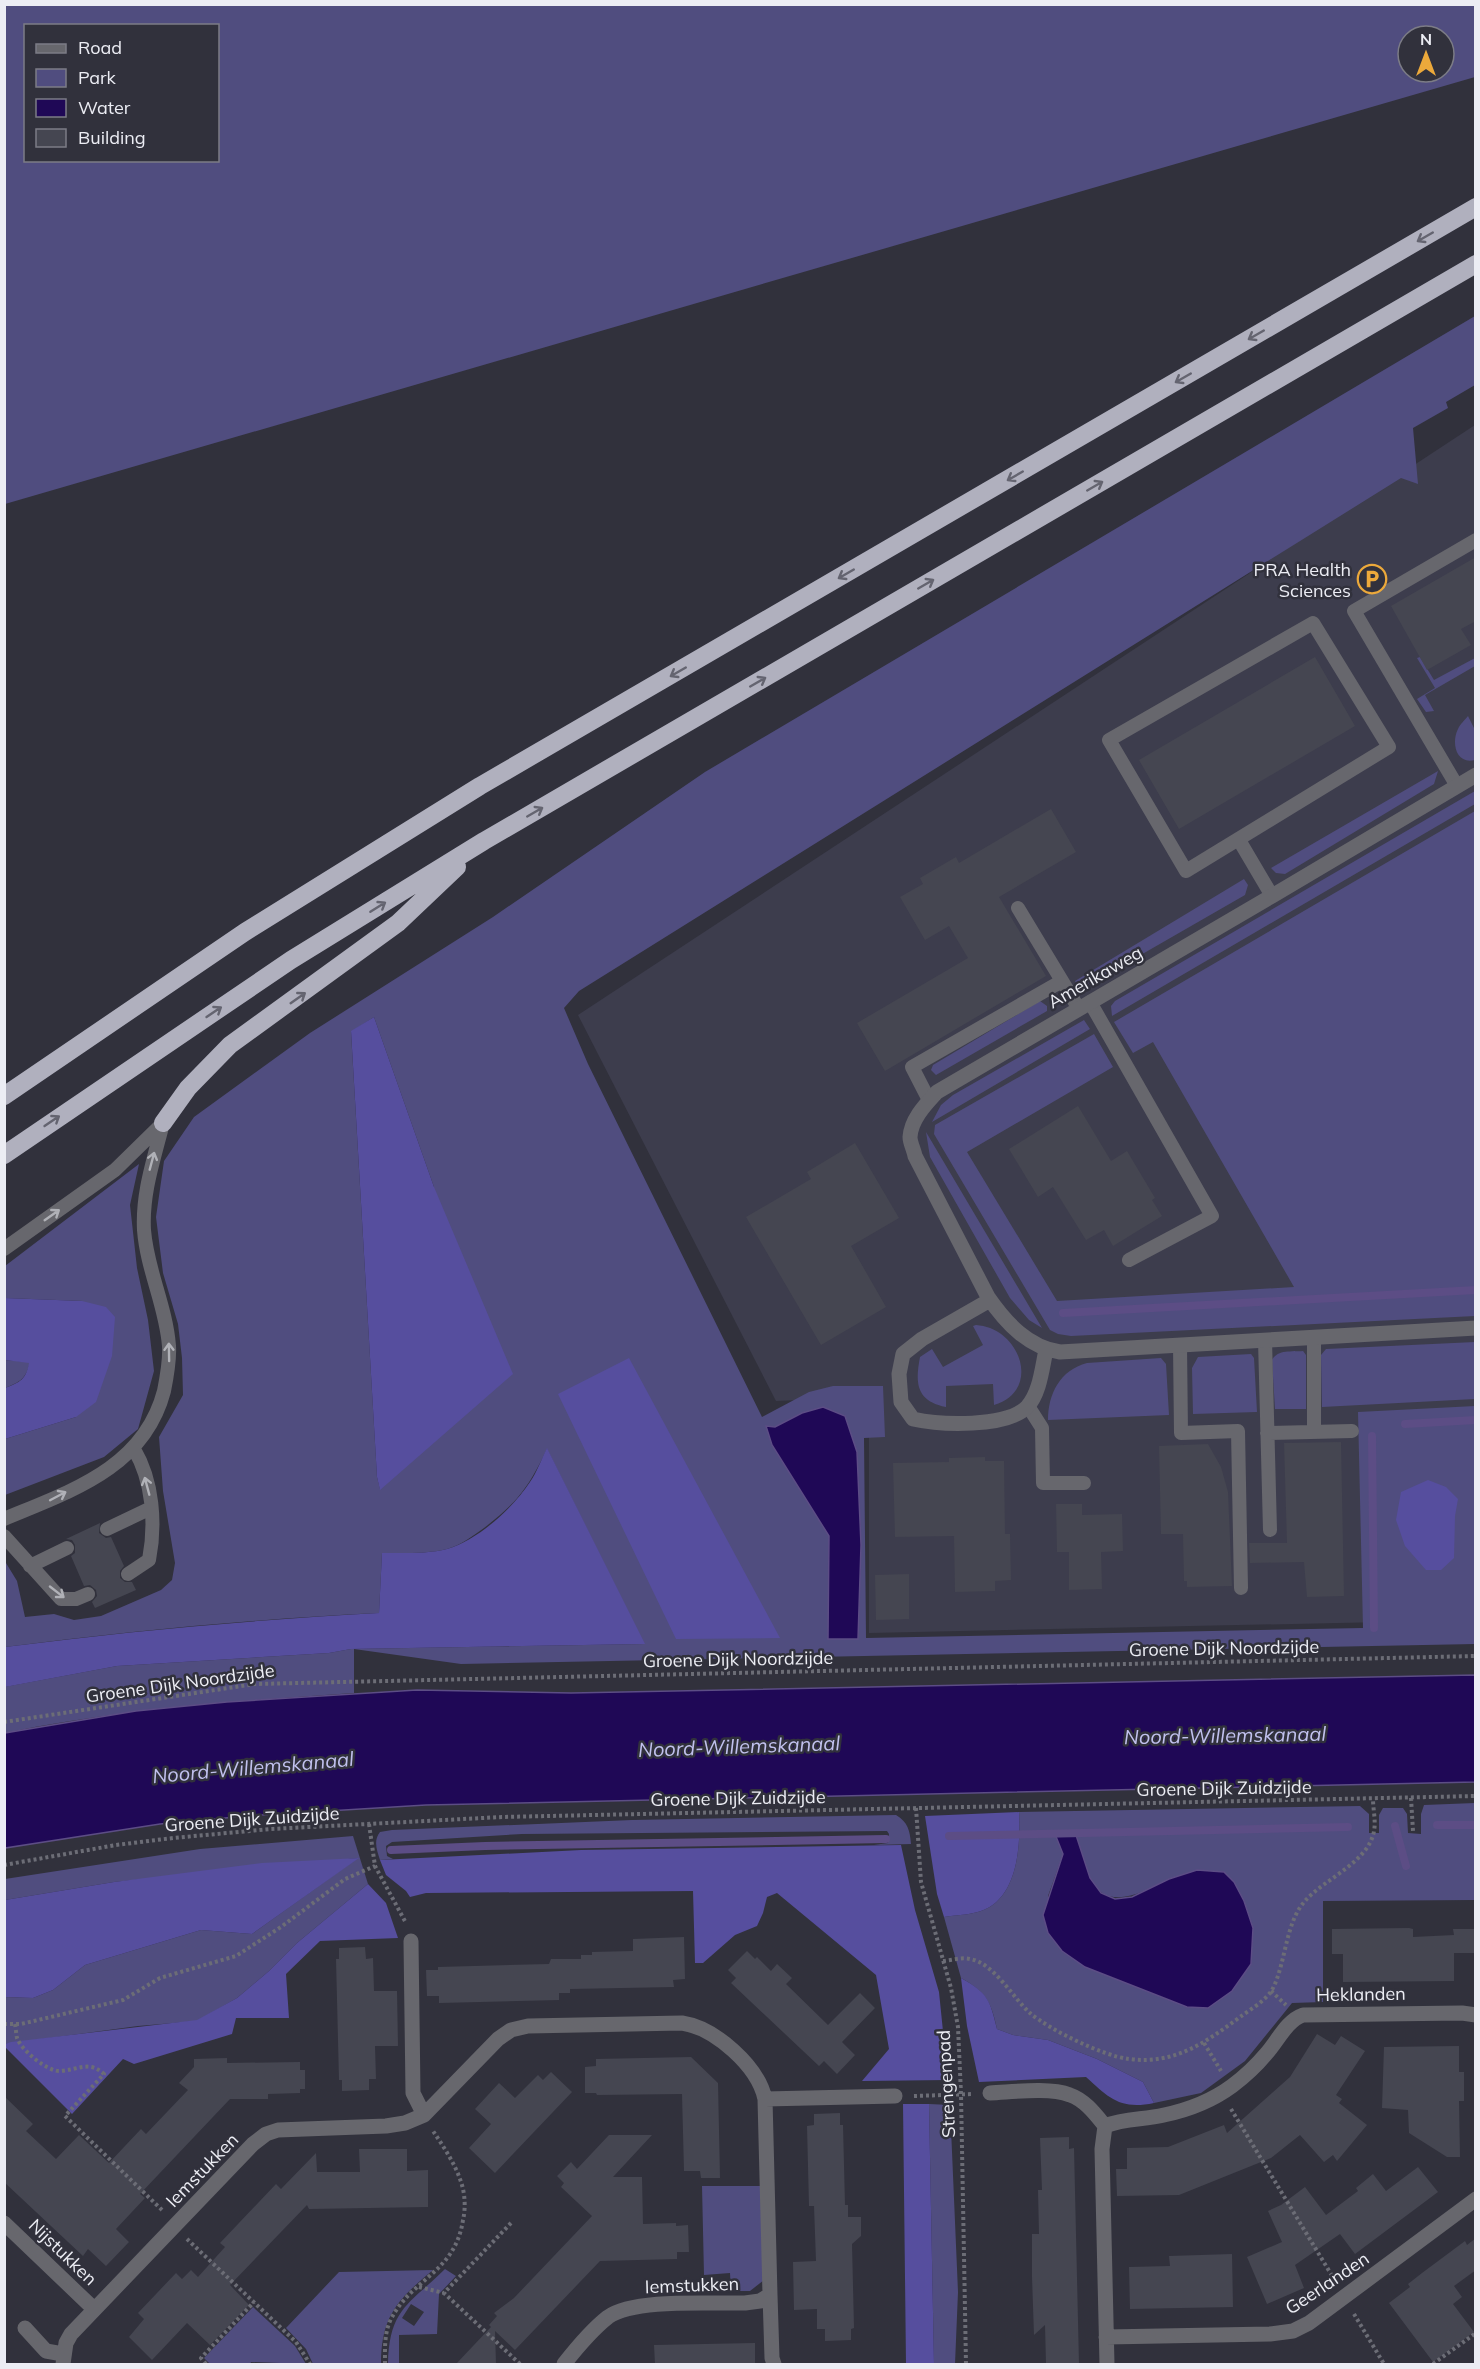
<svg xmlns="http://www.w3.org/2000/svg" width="1480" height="2369" font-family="Mulish,sans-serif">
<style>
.built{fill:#3d3d4d}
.green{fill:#504d7f;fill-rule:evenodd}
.forest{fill:#564e9e}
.water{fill:#1f0856;stroke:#5c4d85;stroke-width:1.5}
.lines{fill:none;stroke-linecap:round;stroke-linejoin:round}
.stream{stroke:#5c4d85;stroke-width:8}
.building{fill:#454651}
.path{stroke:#6c6d76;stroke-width:4;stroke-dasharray:3 3;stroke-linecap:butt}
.lane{stroke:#67676d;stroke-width:14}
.street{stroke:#67676d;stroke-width:15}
.highway{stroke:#b0b0be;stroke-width:18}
.oneway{stroke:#646470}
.oneway2{stroke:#b0b1b7}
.labels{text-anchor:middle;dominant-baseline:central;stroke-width:5;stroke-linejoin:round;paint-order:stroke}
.poi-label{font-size:18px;fill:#ecedf4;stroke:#31313c;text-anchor:end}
.street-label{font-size:18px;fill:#ecedf4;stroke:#31313c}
.water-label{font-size:20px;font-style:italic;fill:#c1c1ee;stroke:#31313c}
</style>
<rect width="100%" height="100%" fill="#31313c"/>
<!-- built -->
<path class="built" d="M1475,425V1620L869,1633V1397L776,1401L578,1015Z"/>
<!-- green -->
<path class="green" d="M1475,4V77L5,504V5ZM26,26H218V160H26ZM1408,36H1444V72H1408Z
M1475,316V385L1446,402L1448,408L1413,428L1418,484L1401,478L579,991L564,1008L588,1064L762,1417L809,1392L833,1386H883L885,1437L864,1438L866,1638L1363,1628L1358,1412L1475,1406V1644L461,1664L354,1649V1693C237,1701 120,1709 5,1733L4,1687L117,1666L329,1653L351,1649L644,1644L547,1449C528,1488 518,1502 484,1528C473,1536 461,1545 447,1549C427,1554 403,1553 382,1553L379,1613C254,1619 129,1631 5,1647L6,1563L17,1581L25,1617L54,1614L74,1620L101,1616L161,1590L172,1580L175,1563L163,1491L159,1437L183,1395L182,1358L178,1324L163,1273L156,1217L164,1161L194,1117L310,1033L493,917L705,772ZM374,1017L434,1187L380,1489L377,1477L351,1032ZM845,1416L857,1452L861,1545L858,1639L830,1550L829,1536L772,1445L766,1426L775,1427Z
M1420,657L1434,680L1475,658V666L1425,695L1434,711L1426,712L1417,699L1435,688L1417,658Z
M1468,716L1475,730V760C1456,765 1451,743 1458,729C1460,724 1465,720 1468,716Z
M1438,771L1434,784L1285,874L1276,873L1271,868Z
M1475,791V804L1112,1016L1111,1006L1115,1001Z
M1475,811V1316L1071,1336L1058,1334L1050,1330L934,1134L935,1125L1094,1034L1113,1067L967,1152L1057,1301L1294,1287L1153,1042L1133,1053L1114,1022Z
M1244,879L1248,885L1245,895L1085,987L1078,986L1075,981Z
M1040,1001L1047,1006V1011L936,1075L931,1070L933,1065Z
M1084,1020L1090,1029L932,1122L941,1105L953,1095Z
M926,1132L1042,1328L1029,1320L1010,1298L930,1157Z
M139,1164L130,1205L137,1268L148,1320L154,1371L138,1429L104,1457L5,1495V1439L76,1417L82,1301L5,1298V1266Z
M976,1325C1021,1328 1042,1391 994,1405L993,1384L946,1386V1407C916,1401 915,1383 920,1357L932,1349L943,1367L983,1345L973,1326Z
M1475,1342V1399L1322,1407L1321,1355L1326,1349Z
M1303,1351L1306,1355V1409H1275L1272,1360C1278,1349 1292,1352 1303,1351Z
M1251,1354L1254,1358L1257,1412L1193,1414L1192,1368L1198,1357Z
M1161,1358L1166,1364L1169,1415L1048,1420C1048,1394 1060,1370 1087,1363Z
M4,1360L30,1362C26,1379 20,1382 5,1388Z
M1475,1803V1900L1323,1901V2002L1292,2003L1245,2061L1201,2093L1154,2103L1143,2082L1097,2059L1048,2040L1013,2035L997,2029C991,2001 986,1992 961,1978L944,1917C956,1915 970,1915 981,1911C1018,1899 1021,1844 1019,1812L1360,1806L1369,1814V1833H1379V1815L1383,1808H1403L1407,1814L1408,1833L1421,1834V1814L1424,1805ZM1077,1842C1082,1854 1085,1867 1090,1878C1107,1914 1144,1891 1169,1879L1062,1951L1048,1896L1063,1854Z
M896,1815C908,1822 910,1831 911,1844L874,1845L888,1843L889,1834L887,1831L522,1834L392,1842L386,1846L387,1856L393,1859L380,1860C377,1850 373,1841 380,1832L392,1830L632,1820Z
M353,1836L368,1884L297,1943L269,1971L237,1998L197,2021L138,2026L5,2044L4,1997L33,1998L53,1990L85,1965L201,1930L252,1934L358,1858L114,1882L5,1900V1879L200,1849Z
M929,2104L950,2105L958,2292L955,2364H934Z
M702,2186H761L764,2280L750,2291H731L730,2273L704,2275Z
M445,2269L456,2276L439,2294L437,2334L399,2335V2364H388C389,2308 410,2304 445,2269ZM411,2304L424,2312L414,2326L402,2318Z
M433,2270C398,2299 381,2316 381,2364H313L306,2349L286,2328L339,2272Z
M253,2307L295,2346L306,2364L251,2362L250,2364H210L204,2358Z"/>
<!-- forest -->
<path class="forest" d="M374,1017L434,1187L513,1374L380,1490L377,1477L351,1031Z
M5,1298L82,1301L106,1307L115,1317L112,1356L96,1402L76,1417L5,1439V1388C20,1382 26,1380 29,1363L5,1360Z
M629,1358L780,1638L676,1639L558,1394Z
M547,1448L645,1644L351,1649L329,1653L117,1666L5,1687V1647C129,1631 253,1620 379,1613L382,1553C403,1553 427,1554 447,1549C478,1540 513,1508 530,1482C537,1472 541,1460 547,1448Z
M1428,1480L1446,1487L1458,1499L1455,1516L1454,1558L1441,1570H1426L1405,1546L1396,1520L1401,1492Z
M1019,1812C1021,1844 1018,1899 981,1911C970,1915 956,1915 944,1917L937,1894L925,1816Z
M901,1845L915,1910L939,1992L948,2080L862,2081L889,2049L876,1975L777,1893L767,1897L763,1913L757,1926L735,1935L703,1963H695L693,1891L426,1893L410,1897L406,1891L386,1875L380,1860L581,1850Z
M359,1858L252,1934L201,1930L85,1965L53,1990L33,1998L5,1997V1900L114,1882L262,1863Z
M368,1884L386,1903L398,1938L320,1941L286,1974L289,2018H236L232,2034L134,2064L123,2059L72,2114L5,2047V2044L11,2042L197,2020L237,1998L269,1971L297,1943Z
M961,1978C988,1993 990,2000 997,2029L1013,2035L1048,2040L1097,2059L1143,2082L1154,2103C1120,2110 1109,2098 1086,2077L979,2082L967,2026Z
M903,2104H929L934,2364H906Z"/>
<!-- water -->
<path class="water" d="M823,1407L845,1416L857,1452L861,1545L858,1639H828L829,1536L772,1445L766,1426L775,1427L802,1413Z
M1475,1675V1782L426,1805L247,1816L160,1824L5,1848V1733L136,1711L227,1702L417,1690L571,1693Z
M1075,1832L1090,1878L1101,1893L1115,1899L1132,1897L1169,1879L1197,1870L1224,1872L1234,1882L1244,1901L1253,1928L1251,1964L1232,1991L1208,2008L1187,2007L1085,1967L1062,1951L1048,1933L1043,1915L1063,1854L1055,1834Z"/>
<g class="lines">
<!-- stream -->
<path class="stream" d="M1063,1313L1476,1290
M1405,1424L1476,1420
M1372,1436L1374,1628
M1437,1825H1476
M1395,1826L1406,1866
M949,1836L1348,1827
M391,1850L485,1846L886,1839"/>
</g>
<!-- building -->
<path class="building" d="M1476,557V621L1461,629L1471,645L1427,670L1391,606Z
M1315,657L1355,726L1179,829L1139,760Z
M1051,809L1076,852L999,897L1046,976L885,1071L857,1023L968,958L949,926L925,940L900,897L923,884L920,878L956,857L959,863Z
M1078,1106L1111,1161L1127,1151L1155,1198L1152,1200L1162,1216L1113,1246L1104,1230L1086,1240L1053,1187L1038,1197L1009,1149Z
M855,1143L899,1218L851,1246L886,1307L821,1345L746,1217L811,1179L807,1172Z
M1341,1442L1344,1596L1307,1597L1304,1562L1250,1563L1249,1543H1287L1284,1443Z
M1208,1444L1221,1467L1228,1492L1232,1586L1187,1587V1581H1184L1183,1534H1161L1159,1446Z
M985,1457V1461H1004L1005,1534H1010L1011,1580L995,1581V1591L955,1592L954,1536L895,1537L893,1463L949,1462V1458Z
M1056,1504H1082V1515L1122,1514L1123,1551L1101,1552L1102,1589L1069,1590V1552H1057Z
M100,1523L99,1533L106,1538L111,1537L124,1566L120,1571V1578L125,1582H132L136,1590L95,1608L92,1602L97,1596L96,1590L90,1585L84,1586L71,1556L75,1553V1545L72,1540L66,1539Z
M909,1574V1619L876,1620L875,1575Z
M1409,1928L1413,1929V1937L1454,1935L1453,1929H1476V1953H1454V1981L1343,1982V1954H1332V1929Z
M684,1937L685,1979L673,1980L674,1987L570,1989V1993H559V2000L439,2003V1996H427L426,1970H438V1967L549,1964L551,1959H581V1955H592V1952L633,1951V1939Z
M365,1947L366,1959L373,1958L374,1991H397L398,2046H375L376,2079H369V2090L342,2091V2080H339L336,1959H339V1948Z
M747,1951L755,1959L757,1957L771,1971L777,1964L792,1978L786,1984L828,2025L860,1993L875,2008L842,2042L855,2055L837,2074L824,2061L819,2066L731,1983L736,1978L728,1970Z
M1317,2034L1335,2045L1341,2036L1365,2051L1336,2095L1342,2099L1339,2103L1367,2125L1337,2161L1333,2155L1324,2162L1300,2135L1271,2158L1179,2195L1117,2196L1116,2169H1127V2148L1168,2147L1224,2125L1227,2133L1290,2077Z
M1459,2046V2072H1464V2101H1459L1460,2157H1447L1409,2133L1408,2110L1382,2108L1384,2047Z
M691,2057L718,2083L720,2178H701L700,2171H684L682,2094L597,2095L596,2093H585V2067L596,2066V2059Z
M227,2058V2063L300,2062V2070H305V2089H300V2093L268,2094V2099H230L140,2194L145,2198L116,2229L129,2242L106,2266L88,2249L83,2256L4,2182V2096L33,2124L26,2131L56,2159L79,2135L109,2163L141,2129L146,2134L188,2090L179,2083L194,2067V2059Z
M551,2072L572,2092L495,2173L469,2148L491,2124L475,2109L499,2083L515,2098L538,2075L543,2080Z
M840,2113V2125H843L845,2205H848V2217H861V2236L852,2244L854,2328L851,2329V2340L825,2341V2329H817V2309L794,2310L793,2262L816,2261L814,2206H809L807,2126L814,2125V2114Z
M609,2135H652L613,2177H642L643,2224L676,2223V2226L688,2225L689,2252H677V2259L600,2261L515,2350L495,2331L496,2364H456L491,2327L489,2325L497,2316L494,2313L514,2298L592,2216L561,2187L564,2183L557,2176L571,2162L577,2169Z
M1069,2137V2149L1074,2148L1079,2364H1046L1045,2325L1034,2335L1032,2277V2234H1039L1038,2190H1042L1040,2138Z
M359,2149H407V2171L428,2170V2207L309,2209L307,2205L230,2285L249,2305L210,2345L187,2323L152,2360L129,2337L144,2319L138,2313L176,2273L182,2279L191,2270L198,2277L225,2247L220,2243L276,2184L281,2189L316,2153L317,2172H360Z
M1418,2167L1438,2192L1355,2254L1340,2234L1295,2265L1304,2288L1267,2304L1247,2257L1282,2242L1268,2211L1281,2205L1305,2187L1326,2215L1358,2191L1356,2188L1373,2174L1386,2191Z
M1476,2238V2270L1454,2286L1462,2297L1453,2304L1474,2332L1433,2362L1389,2303L1410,2287L1408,2284L1422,2273L1465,2241L1467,2245Z
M1232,2254L1233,2307L1130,2309L1129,2267L1170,2266L1169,2256Z
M755,2343V2364H655L654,2345Z"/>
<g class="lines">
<!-- path -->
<path class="path" d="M4,1722L255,1684L1476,1656
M1411,1798L1413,1831
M916,1808L921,1882L951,1988L958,2027L961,2094L966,2364
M369,1824L375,1866L406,1923
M4,1865L116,1845L173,1838L271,1829L502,1817L1476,1796
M943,1961C952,1960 962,1957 970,1959C994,1963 1013,1998 1030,2013C1050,2030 1103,2056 1129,2059C1175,2065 1206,2042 1240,2017C1251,2009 1265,2001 1272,1990C1286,1964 1285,1923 1305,1901C1324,1879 1369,1862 1374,1831C1376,1821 1373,1809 1373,1799
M1271,1991L1286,2005
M4,2024H21L123,2000L160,1978L236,1956L281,1927L345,1879L375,1866
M15,2024C16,2029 16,2034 17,2038C21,2050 48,2072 60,2071C78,2070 89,2060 104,2074L65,2116L163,2211
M1204,2043L1221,2071
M914,2096L973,2094
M1231,2109L1334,2279
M511,2223L444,2293L520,2364
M187,2239L296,2342L310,2364
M419,2287L444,2293
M1354,2314L1384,2364
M206,2364L201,2358L254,2302
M385,2364C385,2349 384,2333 391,2319C412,2278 455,2273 463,2220C466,2207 465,2192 460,2179C454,2162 443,2146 433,2131
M1433,2364L1476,2333"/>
<!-- lane -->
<path class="lane" d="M1313,623L1389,747L1186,871L1109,740Z
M1457,786L1354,611L1476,540
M1239,840L1272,896
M1018,908L1079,1009
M1090,1002L1212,1216L1129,1260
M929,1100L912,1067L1062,981
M4,1249L115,1170L163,1123
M1314,1337V1431
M1265,1340L1270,1530
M1180,1345L1181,1433L1238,1431L1241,1588
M1028,1406L1042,1428L1043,1483H1084
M1267,1433L1352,1431
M4,1519C71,1491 144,1468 164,1391C167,1376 170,1361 169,1346C166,1306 147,1270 144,1230C142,1193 154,1159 163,1123
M107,1529L151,1508
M4,1536L61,1599H76L88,1594
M30,1566L67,1548
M128,1574L149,1560C156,1524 153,1481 134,1449"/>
<!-- street -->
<path class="street" d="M1476,775L1272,896L937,1092C926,1104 911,1119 910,1137C910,1143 914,1150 915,1156L988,1297C1006,1323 1028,1347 1060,1352L1476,1328
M990,1300L922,1339L903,1354L899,1374L901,1402L913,1419C940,1425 1006,1428 1027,1407C1040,1393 1042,1368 1046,1350
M411,1941L413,2093L424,2115
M990,2093C1013,2092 1049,2087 1070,2095C1085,2100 1096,2115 1105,2126L1102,2149L1107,2364
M1105,2126C1125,2118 1144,2120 1164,2115C1188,2110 1213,2100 1232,2086C1244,2077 1256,2066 1266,2054C1278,2041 1286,2021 1303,2015L1462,2013L1476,2015
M4,2223L94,2309
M770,2295L772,2358L774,2364
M25,2328L46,2351L63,2354
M1106,2337L1270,2334L1293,2331L1309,2323L1476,2199
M63,2364L66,2343L71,2334L253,2144L266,2134L278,2130L386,2126L405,2123L424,2115L498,2039L511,2030L528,2026L682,2023C715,2028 758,2066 765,2099
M564,2364C575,2350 594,2328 608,2317C634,2298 712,2304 745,2303L760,2301L770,2295L765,2099L895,2096"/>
<!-- highway -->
<path class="highway" d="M4,1096L245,932L480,786L1476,207
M163,1123L188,1088L230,1045L398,923L457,867
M4,1155L291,960L484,841L1476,264"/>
</g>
<!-- one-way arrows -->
<defs><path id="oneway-shaft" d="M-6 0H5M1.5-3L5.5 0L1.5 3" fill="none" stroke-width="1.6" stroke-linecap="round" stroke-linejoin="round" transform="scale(1.5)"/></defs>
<g class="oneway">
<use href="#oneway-shaft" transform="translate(1425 237) rotate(150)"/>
<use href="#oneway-shaft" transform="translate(1256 335) rotate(150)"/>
<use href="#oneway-shaft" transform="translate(1183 378) rotate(150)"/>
<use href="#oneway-shaft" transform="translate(1015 476) rotate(150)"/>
<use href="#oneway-shaft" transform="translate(1095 486) rotate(-30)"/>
<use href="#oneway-shaft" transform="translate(846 574) rotate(150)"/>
<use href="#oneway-shaft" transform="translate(926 584) rotate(-30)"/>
<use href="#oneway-shaft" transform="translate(678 672) rotate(150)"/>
<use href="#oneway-shaft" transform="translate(758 682) rotate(-30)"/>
<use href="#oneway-shaft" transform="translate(535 812) rotate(-30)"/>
<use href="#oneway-shaft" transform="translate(378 907) rotate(-32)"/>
<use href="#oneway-shaft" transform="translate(298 998) rotate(-35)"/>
<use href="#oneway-shaft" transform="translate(214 1012) rotate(-34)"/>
<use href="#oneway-shaft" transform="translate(52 1121) rotate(-34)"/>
</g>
<g class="oneway2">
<use href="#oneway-shaft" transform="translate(152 1161) rotate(-75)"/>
<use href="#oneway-shaft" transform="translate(52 1215) rotate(-35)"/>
<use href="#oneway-shaft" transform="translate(169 1352) rotate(-91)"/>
<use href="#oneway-shaft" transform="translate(147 1486) rotate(-105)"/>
<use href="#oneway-shaft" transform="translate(58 1496) rotate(-28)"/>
<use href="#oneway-shaft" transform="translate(57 1592) rotate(38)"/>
</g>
<!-- icons -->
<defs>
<g id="parking-ring" transform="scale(1.5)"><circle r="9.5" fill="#31313c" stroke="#eca93b" stroke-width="1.5"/><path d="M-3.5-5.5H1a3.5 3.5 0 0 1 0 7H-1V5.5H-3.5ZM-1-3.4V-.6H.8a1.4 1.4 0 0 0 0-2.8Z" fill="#eca93b"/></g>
</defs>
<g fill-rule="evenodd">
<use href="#parking-ring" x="1372" y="579"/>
</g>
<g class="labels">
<!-- poi labels -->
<g class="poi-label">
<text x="1351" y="569">PRA Health<tspan x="1351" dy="21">Sciences</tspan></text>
</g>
<!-- street labels -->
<g class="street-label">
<text transform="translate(1095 977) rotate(-30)">Amerikaweg</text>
<text transform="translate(1224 1648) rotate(-1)">Groene Dijk Noordzijde</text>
<text transform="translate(738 1659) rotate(-1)">Groene Dijk Noordzijde</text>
<text transform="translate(180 1683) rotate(-8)">Groene Dijk Noordzijde</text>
<text transform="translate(1224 1788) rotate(-1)">Groene Dijk Zuidzijde</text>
<text transform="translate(738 1798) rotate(-1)">Groene Dijk Zuidzijde</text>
<text transform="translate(252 1819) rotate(-4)">Groene Dijk Zuidzijde</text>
<text transform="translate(1361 1994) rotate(-1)">Heklanden</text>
<text transform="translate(946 2084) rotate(-93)">Strengenpad</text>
<text transform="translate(202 2170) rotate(-46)">Iemstukken</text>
<text transform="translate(63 2252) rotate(44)">Nijstukken</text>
<text transform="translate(1327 2283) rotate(-34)">Geerlanden</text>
<text transform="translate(692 2285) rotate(-2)">Iemstukken</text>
</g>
<!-- water labels -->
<g class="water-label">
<text transform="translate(1225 1735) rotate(-1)">Noord-Willemskanaal</text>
<text transform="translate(739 1746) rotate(-2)">Noord-Willemskanaal</text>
<text transform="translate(253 1767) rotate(-5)">Noord-Willemskanaal</text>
</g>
</g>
<!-- border -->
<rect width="1480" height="2369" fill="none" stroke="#ecedf4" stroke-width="12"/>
<!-- legend -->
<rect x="24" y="24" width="195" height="138" fill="#31313c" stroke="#7c7c86" stroke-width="1.5"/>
<rect x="36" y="44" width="30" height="9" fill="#67676d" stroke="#7c7c86" stroke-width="1.5"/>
<text x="78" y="54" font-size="18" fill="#ecedf4">Road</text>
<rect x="36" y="69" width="30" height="18" fill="#504d7f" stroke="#7c7c86" stroke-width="1.5"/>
<text x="78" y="84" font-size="18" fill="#ecedf4">Park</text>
<rect x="36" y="99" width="30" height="18" fill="#1f0856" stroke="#7c7c86" stroke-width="1.5"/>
<text x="78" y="114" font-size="18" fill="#ecedf4">Water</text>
<rect x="36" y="129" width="30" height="18" fill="#454651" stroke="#7c7c86" stroke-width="1.5"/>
<text x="78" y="144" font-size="18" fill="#ecedf4">Building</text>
<!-- north arrow -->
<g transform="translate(1426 54)"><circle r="28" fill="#31313c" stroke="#7c7c86" stroke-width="1.5"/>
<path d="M0-4.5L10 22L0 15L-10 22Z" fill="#eca93b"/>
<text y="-9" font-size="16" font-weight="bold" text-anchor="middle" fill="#ecedf4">N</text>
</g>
</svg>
